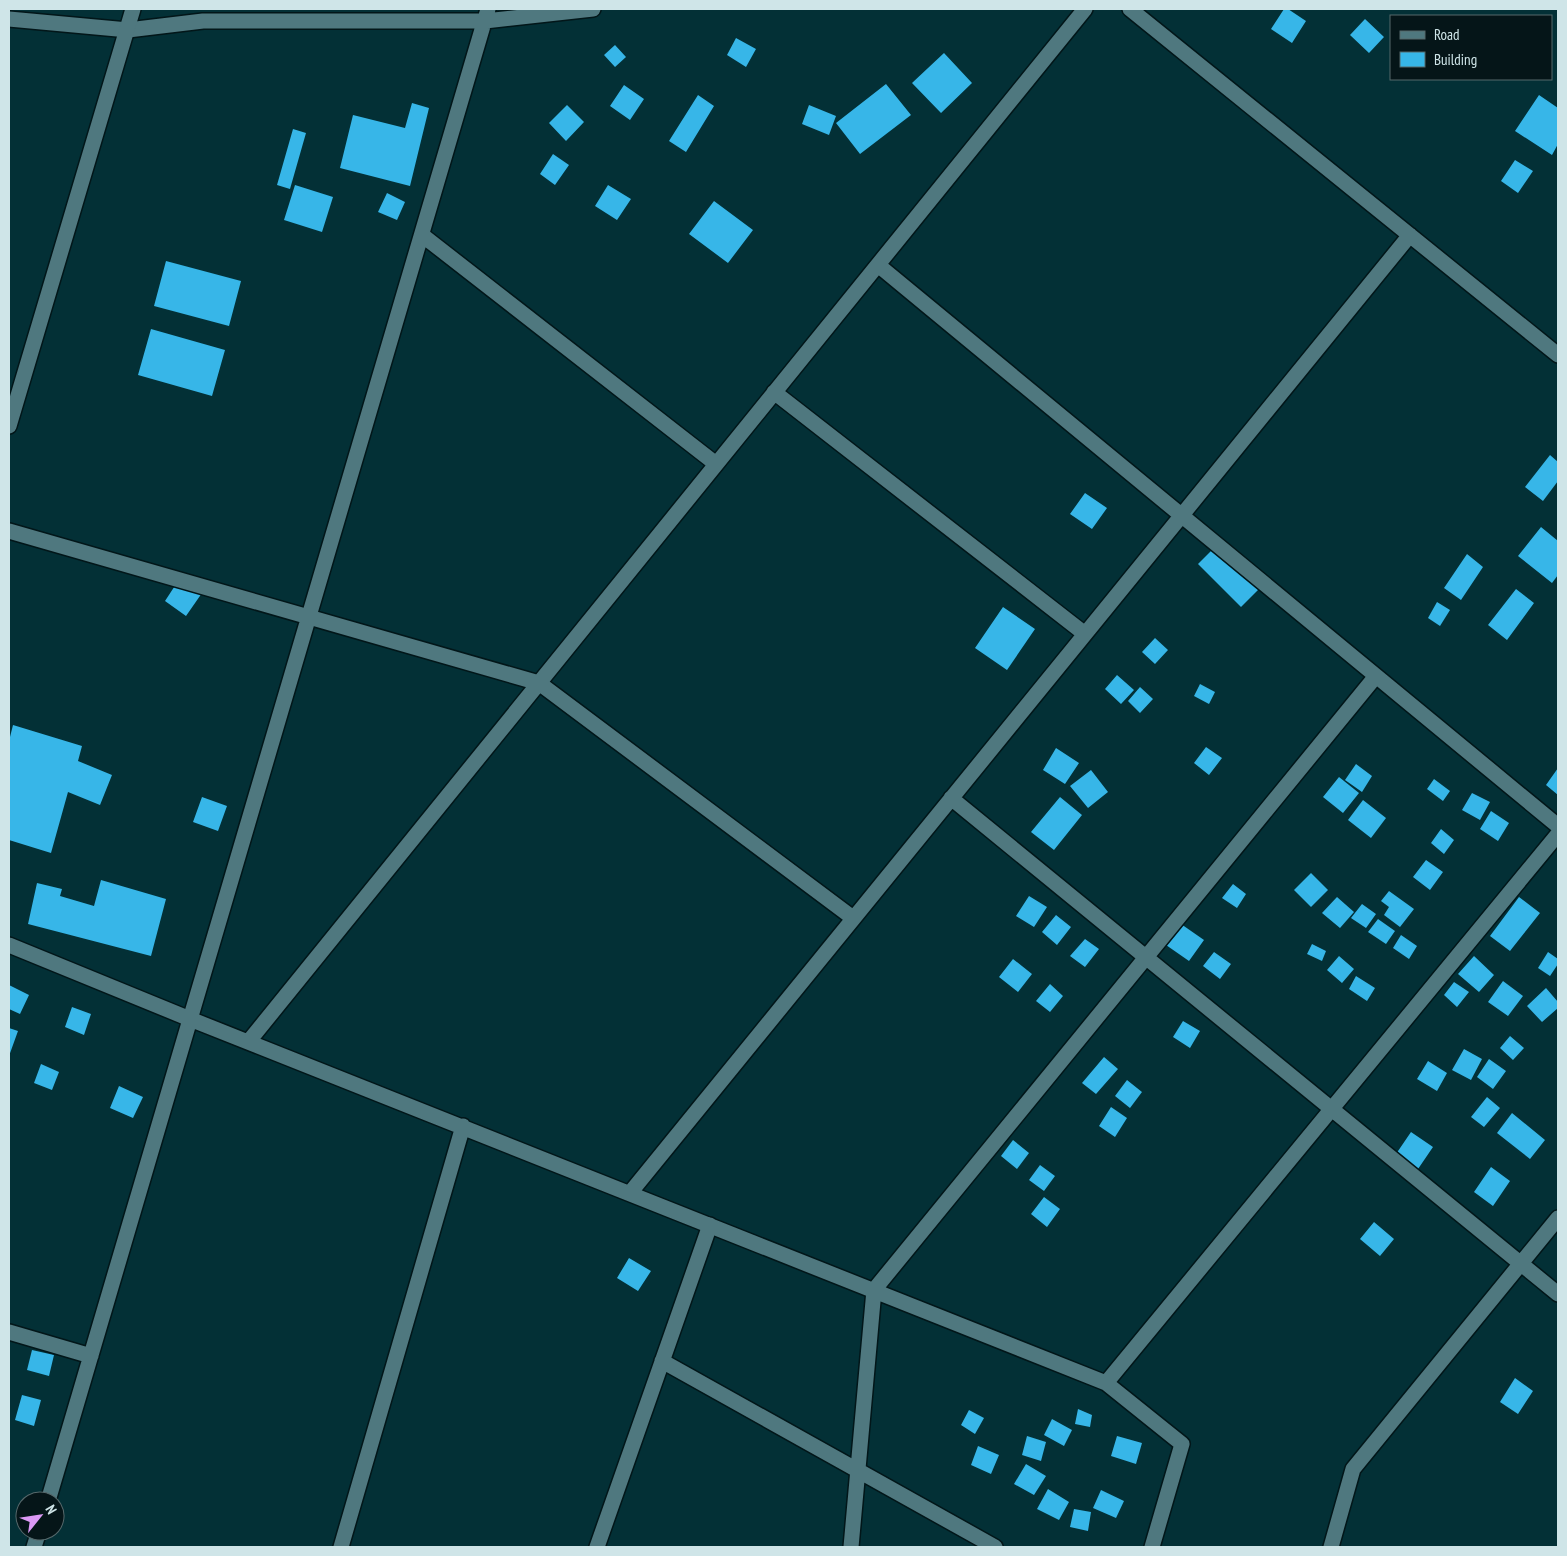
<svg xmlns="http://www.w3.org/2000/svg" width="1567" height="1556" font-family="'PT Sans Narrow',sans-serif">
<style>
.building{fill:#37b6e8}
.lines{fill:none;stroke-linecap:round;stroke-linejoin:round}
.street-casing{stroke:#021619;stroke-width:18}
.secondary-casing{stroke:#021619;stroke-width:18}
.street{stroke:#4f787f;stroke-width:15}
.secondary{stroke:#4f787f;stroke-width:15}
</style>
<rect width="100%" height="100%" fill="#033036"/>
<!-- building -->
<path class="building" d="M1284,9H1288L1306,21L1292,43L1271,29Z
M1365,19L1384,37L1369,53L1350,35Z
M736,38L756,49L746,67L727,55Z
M615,45L626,57L615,67L604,55Z
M944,53L972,83L941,113L912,83Z
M886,84L911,115L860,154L836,123Z
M624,85L644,99L630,120L610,106Z
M698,95L714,106L686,152L669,141Z
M1539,95L1558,108V144L1552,155L1515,131Z
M412,103L429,108L410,186L340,168L353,115L405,128Z
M567,105L584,122L566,141L549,123Z
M809,105L836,116L829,135L802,124Z
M293,129L306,133L290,189L277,185Z
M553,154L569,165L555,185L540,174Z
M1515,160L1533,171L1518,193L1501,181Z
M295,185L333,197L322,232L284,220Z
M608,185L631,199L617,220L595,206Z
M387,193L405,202L397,220L378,212Z
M714,201L753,230L728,263L689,234Z
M166,261L241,281L229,326L154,306Z
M151,329L225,350L212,396L138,375Z
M1550,455L1558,462V481L1543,501L1525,487Z
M1085,493L1107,508L1092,529L1070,514Z
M1541,527L1558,541V575L1552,583L1518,556Z
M1216,546L1259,589L1241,607L1198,564Z
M1467,554L1483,567L1461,600L1444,588Z
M180,578L202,593L186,616L165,601Z
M1516,589L1534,603L1507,640L1488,625Z
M1437,602L1450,610L1440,626L1428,618Z
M1003,607L1035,629L1007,670L975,648Z
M1155,638L1168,650L1155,664L1142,652Z
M1117,675L1134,690L1121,704L1105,689Z
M1200,684L1215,692L1209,704L1194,696Z
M1140,687L1153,699L1140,713L1128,701Z
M13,725L82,746L78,761L112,775L100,805L68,792L51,853L9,840V741Z
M1206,747L1222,758L1209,775L1194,763Z
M1056,748L1079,763L1065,784L1043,770Z
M1356,764L1372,776L1362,792L1345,780Z
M1558,768V795L1546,785Z
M1091,770L1108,792L1088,808L1070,786Z
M1339,777L1359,793L1343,813L1323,797Z
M1434,779L1450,791L1443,801L1427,789Z
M1472,793L1490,802L1480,820L1462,810Z
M202,797L227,806L218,831L193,822Z
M1060,797L1082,815L1054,850L1031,832Z
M1363,800L1386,818L1371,838L1348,820Z
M1491,811L1509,823L1498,841L1480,829Z
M1441,829L1454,840L1444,854L1431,843Z
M1426,860L1443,872L1430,890L1413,877Z
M1311,873L1328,890L1311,907L1294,890Z
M101,880L166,899L151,956L28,924L37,883L62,889L60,896L94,906Z
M1233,884L1246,894L1237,908L1222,898Z
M1389,891L1414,909L1400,927L1384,915L1389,907L1381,901Z
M1029,896L1047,907L1034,927L1016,916Z
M1337,897L1354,912L1340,928L1322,913Z
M1519,897L1540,913L1510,951L1490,936Z
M1362,904L1376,914L1366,928L1351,918Z
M1056,915L1071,927L1057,945L1042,932Z
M1378,919L1395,931L1386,944L1368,932Z
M1181,924L1204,940L1189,961L1166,945Z
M1401,935L1417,946L1409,959L1393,948Z
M1085,939L1099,949L1085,967L1070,956Z
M1312,944L1326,951L1322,961L1307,954Z
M1214,952L1231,964L1220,979L1203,966Z
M1548,952L1558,959V964L1550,976L1538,968Z
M1339,956L1354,969L1342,983L1327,970Z
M1474,956L1494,975L1479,992L1458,974Z
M1013,959L1032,974L1018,992L999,977Z
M1356,976L1375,988L1367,1001L1349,989Z
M1503,981L1523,996L1508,1016L1488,1002Z
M1454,982L1469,992L1457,1007L1444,995Z
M1050,984L1063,996L1050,1012L1036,1001Z
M9,985L29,995L20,1014L9,1009Z
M1546,988L1558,1002V1008L1542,1022L1527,1006Z
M72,1007L91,1014L84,1035L65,1027Z
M1183,1021L1200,1031L1190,1048L1173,1037Z
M9,1028L18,1031L9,1056Z
M1510,1036L1524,1048L1513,1060L1500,1048Z
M1464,1049L1482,1059L1471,1080L1452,1070Z
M1104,1057L1118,1069L1096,1094L1082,1083Z
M1489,1059L1506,1071L1493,1089L1477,1077Z
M1428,1061L1447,1073L1437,1091L1417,1079Z
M41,1064L59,1072L52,1090L34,1083Z
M1127,1080L1142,1092L1130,1108L1115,1096Z
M119,1086L143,1097L133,1118L110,1108Z
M1487,1097L1500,1108L1484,1127L1471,1117Z
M1111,1107L1127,1118L1115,1137L1099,1126Z
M1512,1113L1545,1140L1530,1159L1497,1133Z
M1411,1132L1433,1147L1418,1169L1396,1154Z
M1013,1140L1029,1153L1017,1169L1001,1156Z
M1040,1165L1055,1176L1044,1191L1029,1180Z
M1491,1167L1510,1181L1493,1206L1474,1192Z
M1044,1197L1060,1209L1047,1227L1031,1214Z
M1374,1222L1394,1239L1380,1256L1360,1239Z
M629,1258L651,1271L638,1291L617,1278Z
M32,1350L54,1355L49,1376L27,1370Z
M1515,1378L1533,1391L1518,1414L1500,1402Z
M22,1395L41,1400L34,1426L15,1420Z
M1078,1409L1092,1415L1090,1427L1075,1424Z
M969,1410L984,1418L975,1434L961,1425Z
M1052,1419L1072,1430L1064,1446L1044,1435Z
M1027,1436L1046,1442L1041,1461L1022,1455Z
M1117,1436L1142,1443L1136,1464L1111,1456Z
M978,1446L999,1455L991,1474L971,1465Z
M1026,1464L1046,1476L1034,1495L1014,1484Z
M1048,1489L1069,1502L1059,1520L1037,1509Z
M1101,1490L1124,1501L1116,1518L1093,1508Z
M1074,1509L1091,1512L1088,1531L1070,1527Z"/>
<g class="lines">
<!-- street casing -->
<g class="street-casing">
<path id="street" d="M1130,9L1558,355
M9,19L128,30L203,21H485L593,9
M422,235L716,464
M878,265L1558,826
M774,392L1085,634
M9,531L539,683L853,918
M951,798L1558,1294
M9,945L190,1019L1106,1383L1182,1444L1152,1547
M249,1041L1085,9
M630,1193L1410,235
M9,1332L91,1356
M662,1361L995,1547
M1106,1383L1558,834
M48,1501L488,9
M34,1547L39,1531
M341,1547L463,1126
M597,1547L710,1225
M851,1547L874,1290L1376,676
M1331,1547L1353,1469L1558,1218"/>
</g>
<!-- secondary casing -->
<g class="secondary-casing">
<path id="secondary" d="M9,426L133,9"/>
</g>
<!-- street -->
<use href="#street" class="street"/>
<!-- secondary -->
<use href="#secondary" class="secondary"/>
</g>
<!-- border -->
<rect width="1567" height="1556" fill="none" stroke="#cfe5e8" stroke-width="20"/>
<!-- legend -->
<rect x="1390" y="15" width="162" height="65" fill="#051518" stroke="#56686b"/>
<rect x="1400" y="31" width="25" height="8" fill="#4f787f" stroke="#56686b"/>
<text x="1434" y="40" font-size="15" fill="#cfe5e8">Road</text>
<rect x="1400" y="52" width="25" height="15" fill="#37b6e8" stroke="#56686b"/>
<text x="1434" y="65" font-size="15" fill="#cfe5e8">Building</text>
<!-- north arrow -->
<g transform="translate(40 1516) rotate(60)"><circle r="24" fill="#051518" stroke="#56686b"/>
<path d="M0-4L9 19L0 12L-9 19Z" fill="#db99f5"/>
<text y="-8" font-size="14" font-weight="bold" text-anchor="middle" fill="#cfe5e8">N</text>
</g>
</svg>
